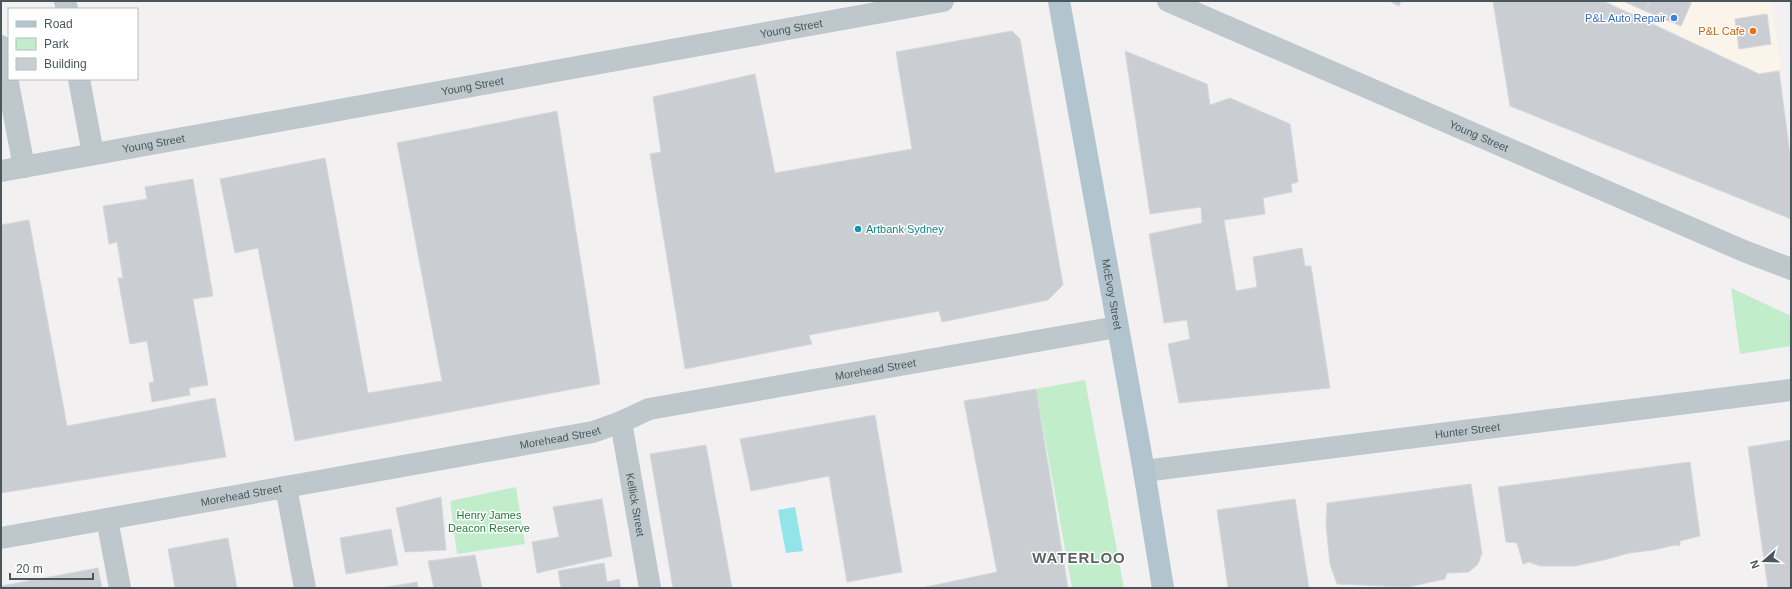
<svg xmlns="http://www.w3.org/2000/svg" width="1792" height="589" font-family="Arial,sans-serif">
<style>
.commercial{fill:#fbf4eb}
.green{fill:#c2edcb}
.water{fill:#91e4e7}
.building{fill:#caced2;stroke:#d5d8db}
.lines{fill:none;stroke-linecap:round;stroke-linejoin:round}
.minor{stroke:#bdc7cc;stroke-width:22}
.major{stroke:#b2c4cd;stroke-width:22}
.shop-dot{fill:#3f7fe0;stroke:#fff;stroke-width:1.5}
.food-dot{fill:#e8710a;stroke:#fff;stroke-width:1.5}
.culture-dot{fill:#0f9aa8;stroke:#fff;stroke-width:1.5}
.labels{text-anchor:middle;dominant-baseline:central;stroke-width:3;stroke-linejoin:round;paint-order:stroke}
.shop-label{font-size:11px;fill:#366cbe;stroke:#fff;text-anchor:end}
.street-label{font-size:11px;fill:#49575d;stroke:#fff}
.food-label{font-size:11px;fill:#c56008;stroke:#fff;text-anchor:end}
.culture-label{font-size:11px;fill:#0d838f;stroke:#fff;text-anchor:start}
.park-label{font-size:11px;fill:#1d7b3c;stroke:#fff}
.district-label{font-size:15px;font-weight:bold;letter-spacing:1px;fill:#5d6265;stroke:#fff}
</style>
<rect width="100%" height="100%" fill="#f2f0f1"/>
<!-- commercial -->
<path class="commercial" d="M1607,1H1771L1781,69L1759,73Z"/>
<!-- green -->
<path class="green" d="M1731,288L1791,316V346L1740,354Z
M1085,380L1124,588H1072L1036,389Z
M516,487L525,544L457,554L450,501Z"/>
<!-- water -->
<path class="water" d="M795,507L803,551L786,553L778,510Z"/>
<!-- building -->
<path class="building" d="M1389,1H1401L1399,6Z
M1493,1H1603L1759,74L1779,71L1791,162V219L1510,106Z
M1623,1H1650L1645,11Z
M1650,1H1692L1681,26L1645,11Z
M1767,14L1771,44L1739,49L1735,19Z
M1012,31L1020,39L1063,285L1048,300L942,322L939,311L809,335L812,344L685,369L650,154L661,152L653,97L755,74L775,173L912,149L896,52Z
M1125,51L1207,84L1210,105L1230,98L1290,124L1298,182L1291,184L1292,192L1263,198L1265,214L1224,220L1236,291L1257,287L1253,257L1302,248L1305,266H1311L1330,388L1179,403L1168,344L1190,339L1187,320L1164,323L1149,234L1202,223L1201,207L1150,214Z
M557,111L600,384L295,441L258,248L235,253L220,179L325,158L368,393L442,381L397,143Z
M193,179L213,296L193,299L208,385L189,388L190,395L152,402L149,383L154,382L147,341L130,344L118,278H123L117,242L109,244L103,206L147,199L145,187Z
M29,220L67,426L215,398L226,457L1,493V225Z
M1036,389L1068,588H921L997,572L964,401Z
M875,415L902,572L847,582L829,476L751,491L740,439Z
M1791,440V588H1768L1748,447Z
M706,445L732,588H673L650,454Z
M1690,462L1700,536L1680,541V546L1675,545L1653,550L1629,553L1604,560L1575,566H1540L1529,562L1523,564L1517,543L1506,542L1498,487Z
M1471,484L1482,553L1478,564L1469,572L1447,573L1445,579L1408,587L1337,584L1330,564L1326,525L1327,503Z
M441,497L446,550L405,552L396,508Z
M602,499L612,556L537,573L532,542L559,537L553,507Z
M1295,499L1309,588H1228L1217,510Z
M391,529L398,565L346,574L340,538Z
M228,538L237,588H175L168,549Z
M475,555L482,588H434L428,561Z
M604,563L607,582L619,579L621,588H561L558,571Z
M98,568L102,588H1V586Z
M417,582L418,588H381Z"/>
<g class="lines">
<!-- minor -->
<g class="minor">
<path d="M65,1L67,9"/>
<path id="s1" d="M1168,1L1744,251L1791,269"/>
<path d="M1,46L24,167"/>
<path d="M79,79L93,154"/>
<path id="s2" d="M1,171L943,1"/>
<path id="s3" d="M621,422L650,588"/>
<path id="s4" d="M1144,471L1791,390"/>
<path d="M286,487L305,588"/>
<path d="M107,519L120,588"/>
<path id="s5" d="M1,538L593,432L621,422L649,409L1117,327"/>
</g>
<!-- major -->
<path class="major" id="s6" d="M1059,1L1144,471L1163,588"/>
</g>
<!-- markers -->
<circle class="shop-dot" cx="1674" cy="18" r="4"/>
<circle class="food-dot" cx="1753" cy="31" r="4"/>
<circle class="culture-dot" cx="858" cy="229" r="4"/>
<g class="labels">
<!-- shop labels -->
<g class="shop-label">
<text x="1666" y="18">P&amp;L Auto Repair</text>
</g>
<!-- street labels -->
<g class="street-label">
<text stroke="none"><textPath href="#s2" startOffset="803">Young Street</textPath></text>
<text stroke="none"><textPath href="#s2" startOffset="479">Young Street</textPath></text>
<text stroke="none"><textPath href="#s1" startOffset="339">Young Street</textPath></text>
<text stroke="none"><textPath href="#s2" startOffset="155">Young Street</textPath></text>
<text stroke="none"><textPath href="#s6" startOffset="298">McEvoy Street</textPath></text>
<text stroke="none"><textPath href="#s5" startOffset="892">Morehead Street</textPath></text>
<text stroke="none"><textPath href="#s4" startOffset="326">Hunter Street</textPath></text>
<text stroke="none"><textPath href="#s5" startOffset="568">Morehead Street</textPath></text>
<text stroke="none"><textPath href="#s5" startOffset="244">Morehead Street</textPath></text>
<text stroke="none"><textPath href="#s3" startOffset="84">Kellick Street</textPath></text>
</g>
<!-- food labels -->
<g class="food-label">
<text x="1745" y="31">P&amp;L Cafe</text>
</g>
<!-- culture labels -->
<g class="culture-label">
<text x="866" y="229">Artbank Sydney</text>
</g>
<!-- park labels -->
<g class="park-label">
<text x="489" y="515">Henry James<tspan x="489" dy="13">Deacon Reserve</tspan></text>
</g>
<!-- district labels -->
<g class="district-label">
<text x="1079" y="557">WATERLOO</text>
</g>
</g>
<!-- border -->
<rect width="1792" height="589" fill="none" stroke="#49575d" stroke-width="4"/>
<!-- legend -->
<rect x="8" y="8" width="130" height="72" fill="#ffffff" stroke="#b6bcbe"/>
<rect x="16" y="21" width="20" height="6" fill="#b2c4cd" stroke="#b6bcbe"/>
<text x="44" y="28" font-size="12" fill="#49575d">Road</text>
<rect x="16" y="38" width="20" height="12" fill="#c2edcb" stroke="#b6bcbe"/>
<text x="44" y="48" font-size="12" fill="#49575d">Park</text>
<rect x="16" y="58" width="20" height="12" fill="#caced2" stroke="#b6bcbe"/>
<text x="44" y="68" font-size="12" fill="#49575d">Building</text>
<!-- north arrow -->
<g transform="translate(1764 561) rotate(250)" stroke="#ffffff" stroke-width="3" paint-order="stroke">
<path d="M0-3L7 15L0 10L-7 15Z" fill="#49575d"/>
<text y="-6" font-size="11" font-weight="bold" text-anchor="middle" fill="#49575d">N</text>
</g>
<!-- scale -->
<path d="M10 573v6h83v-6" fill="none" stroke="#49575d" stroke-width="2"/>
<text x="16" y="573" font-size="12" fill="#49575d" stroke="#ffffff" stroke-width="3" paint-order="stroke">20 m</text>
</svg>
